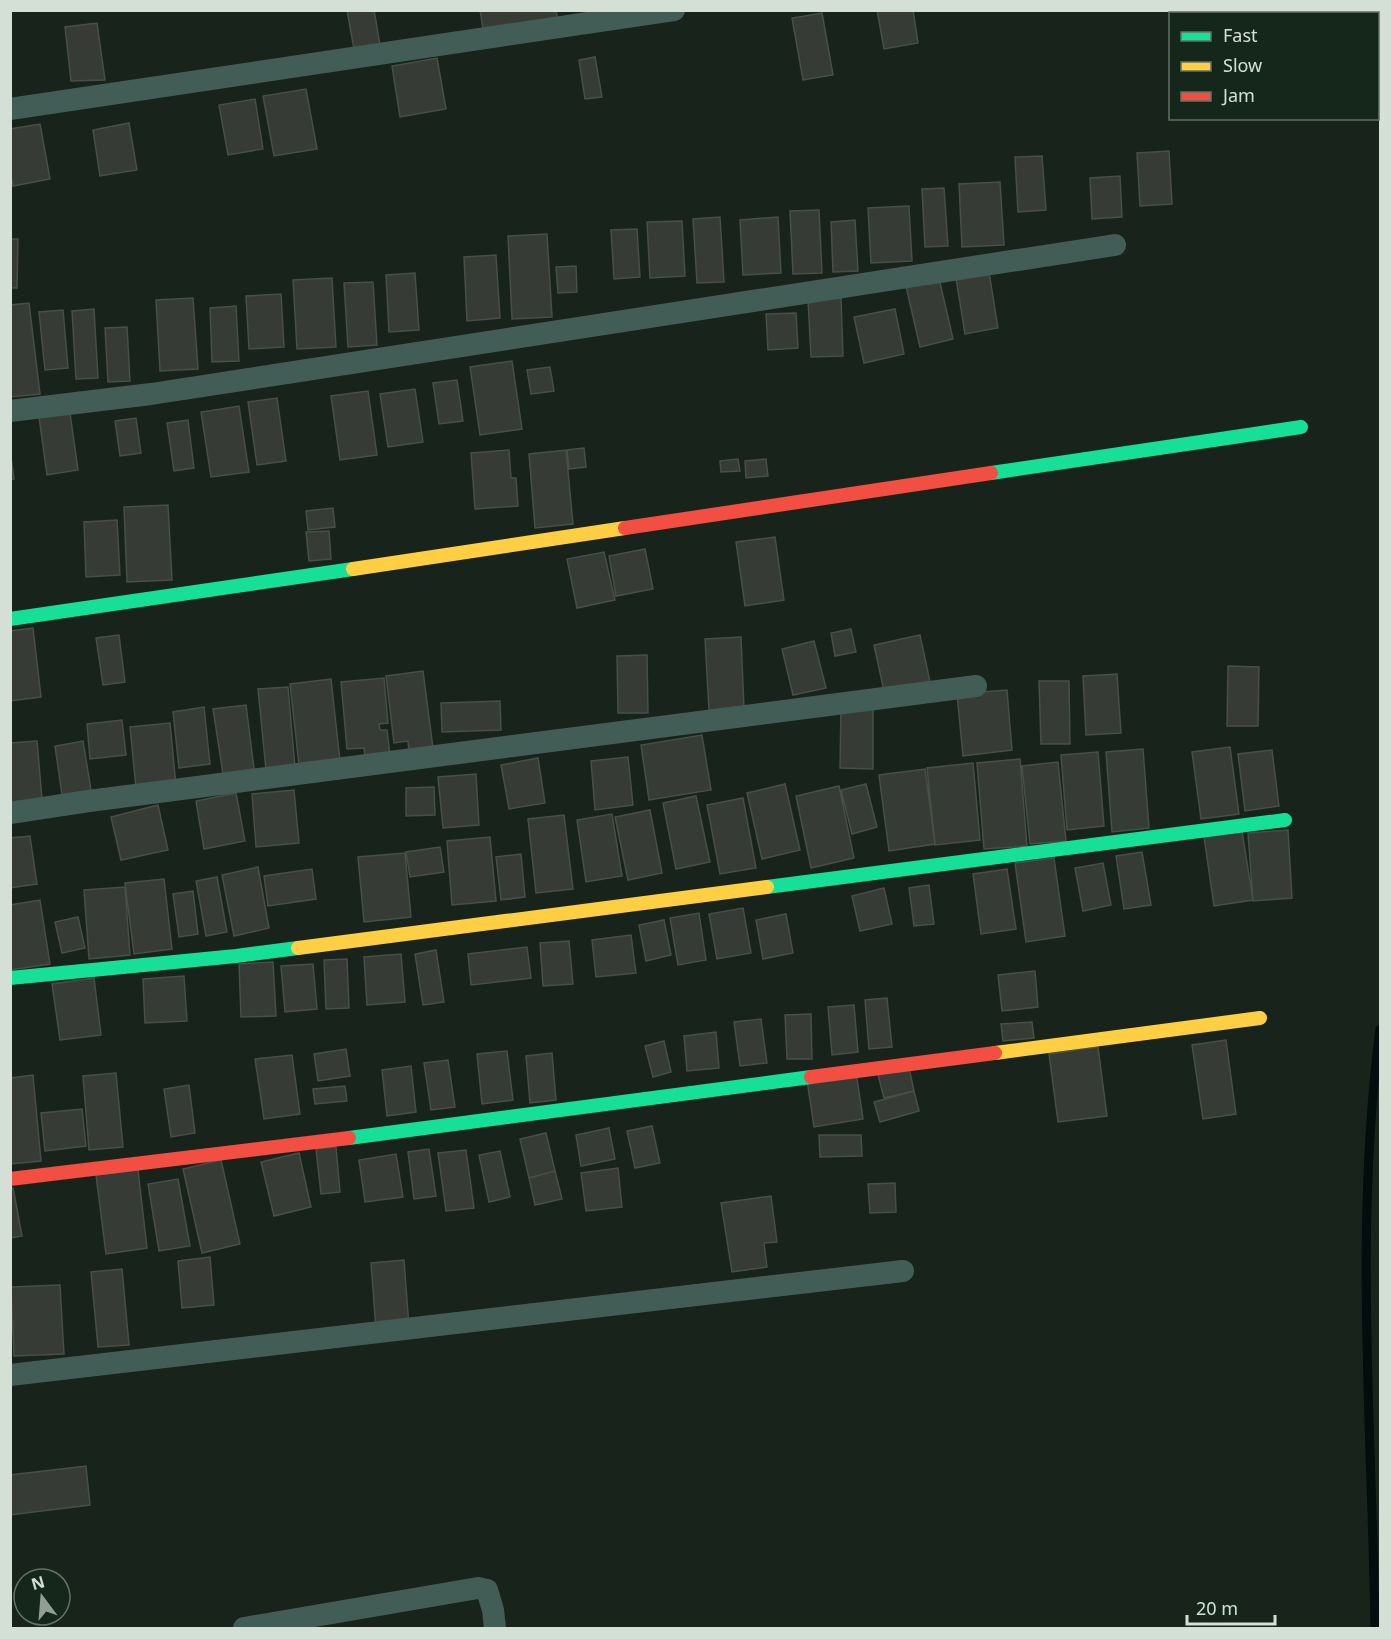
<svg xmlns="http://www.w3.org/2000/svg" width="1391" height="1639" font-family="'Noto Sans',sans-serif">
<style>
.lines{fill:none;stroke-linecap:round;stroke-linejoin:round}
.stream{stroke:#020d0d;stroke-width:9}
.building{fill:#363c35;stroke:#474f47;stroke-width:1.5}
.street{stroke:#425d56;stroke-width:22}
.fast{stroke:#16e098;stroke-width:14}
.slow{stroke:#ffcf43;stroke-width:14}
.jam{stroke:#f24e42;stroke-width:14}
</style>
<rect width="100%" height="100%" fill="#18231b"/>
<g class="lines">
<!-- stream -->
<path class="stream" d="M1375,1628C1372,1429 1354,1228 1380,1029"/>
</g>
<!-- building -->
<path class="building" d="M347,10H374L381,51L355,55Z
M480,10H556L558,22L484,35Z
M877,10H913L918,43L884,49Z
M822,13L833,75L803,80L792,18Z
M97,23L105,80L71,81L65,27Z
M595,57L602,97L585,99L579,60Z
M437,58L446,109L400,117L392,66Z
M306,89L317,149L274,156L263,96Z
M255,99L263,149L228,155L219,105Z
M129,123L137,170L100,176L93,130Z
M40,124L50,179L13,186L10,170V129Z
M1169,151L1172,204L1140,206L1137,153Z
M1042,156L1046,210L1018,212L1015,157Z
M1120,176L1122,217L1092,219L1090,178Z
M1000,182L1004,245L962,247L959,184Z
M944,188L948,246L925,247L922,189Z
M909,206L912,261L871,263L868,208Z
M819,210L822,273L793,274L790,211Z
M720,217L724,282L697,283L693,219Z
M778,217L781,273L743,275L740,220Z
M855,220L858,271L833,272L831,222Z
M682,221L685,276L650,278L647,222Z
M637,229L640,277L614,279L611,230Z
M547,234L552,317L512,319L508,236Z
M10,239H18L17,288H10Z
M496,255L500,318L467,321L464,257Z
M576,266L577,292L558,293L556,267Z
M988,266L998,328L965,334L955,272Z
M415,273L419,330L389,332L386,275Z
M938,274L953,339L920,347L905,282Z
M332,278L336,347L297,349L293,280Z
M373,282L377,345L348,347L344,283Z
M281,294L284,347L249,349L246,296Z
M193,298L198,369L160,371L156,300Z
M841,298L843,356L811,357L808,300Z
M29,303L40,394L10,397V305Z
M236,306L239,361L212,362L210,308Z
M94,309L98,378L76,379L72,311Z
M895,309L904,354L864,363L854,317Z
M63,310L68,368L45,370L39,312Z
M796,313L798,348L768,350L766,314Z
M127,327L130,381L108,382L105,328Z
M512,361L522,429L480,435L470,367Z
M550,367L554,391L531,394L527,370Z
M457,380L463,421L439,424L433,383Z
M415,389L423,442L388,447L380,394Z
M368,391L377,455L340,460L331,396Z
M277,398L286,461L257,465L248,402Z
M239,406L249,472L211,477L201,412Z
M70,413L78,470L47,475L39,417Z
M136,418L141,453L120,456L115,421Z
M188,420L194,468L174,471L167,423Z
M584,448L586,467L569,469L567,450Z
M10,450L14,479L10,480Z
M509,450L511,478H516L518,506L475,509L471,453Z
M566,450L573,524L535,528L529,454Z
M738,459L740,471L721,472L720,461Z
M766,459L768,476L746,478L745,461Z
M168,505L172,580L127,582L124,507Z
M333,508L335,527L308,530L306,511Z
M117,520L120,575L86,577L84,522Z
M329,531L331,559L309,561L306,532Z
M775,537L784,600L745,606L736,542Z
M645,549L653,589L616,596L609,556Z
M604,552L615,600L577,608L567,559Z
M33,628L41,697L10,701V631Z
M851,629L856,652L835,656L831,633Z
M119,635L125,682L103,685L96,638Z
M920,635L930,682L884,691L874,645Z
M741,637L744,709L709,710L705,639Z
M814,641L826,688L793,695L782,649Z
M647,655L648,713H618L617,656Z
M1228,666L1259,667L1258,726H1227Z
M423,671L433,748L409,751L408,741L394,743L386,676Z
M1117,674L1121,733L1086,735L1083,676Z
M384,678L388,723L379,724L380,730H387L390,755L365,757L364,748L347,749L341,682Z
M331,679L340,761L299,765L290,684Z
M1039,681H1069L1070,744H1041Z
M288,687L295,767L266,770L258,689Z
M1007,690L1012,750L963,756L957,694Z
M500,701L501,730L442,732L441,703Z
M246,705L254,769L223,774L213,709Z
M204,707L210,764L179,768L173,712Z
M841,707H873V769L840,768Z
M122,720L126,755L90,759L87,724Z
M170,723L176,785L136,788L130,727Z
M702,735L711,790L649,800L641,745Z
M37,741L42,799L10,802V743Z
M83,741L91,790L62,795L55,746Z
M1230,747L1239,814L1201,819L1192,752Z
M1143,749L1149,828L1112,832L1106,752Z
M1272,750L1279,806L1245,811L1238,754Z
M1098,752L1104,826L1067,830L1061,755Z
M628,757L633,805L595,810L591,761Z
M538,758L545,803L509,809L501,765Z
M1020,759L1027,846L984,849L977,763Z
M1058,762L1066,841L1030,844L1022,766Z
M973,763L980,840L935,845L927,768Z
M925,769L935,844L889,851L879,775Z
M476,774L479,825L443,828L438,777Z
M785,784L800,850L762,859L747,793Z
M866,784L877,827L852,834L841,790Z
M839,786L854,858L811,868L796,796Z
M434,787L435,815L406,816V788Z
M294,790L299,843L256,847L252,794Z
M236,793L245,841L204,849L196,801Z
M696,796L710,862L676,869L663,803Z
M743,798L756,868L720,874L707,805Z
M158,805L168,850L121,860L111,817Z
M650,810L662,873L628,880L615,817Z
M612,814L622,876L586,882L577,820Z
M564,815L573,889L536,893L528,819Z
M1288,830L1292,898L1253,901L1248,833Z
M1242,831L1253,900L1214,906L1204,837Z
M30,836L37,884L10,888V838Z
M490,837L496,901L452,905L447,841Z
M440,847L444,872L410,877L406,852Z
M1142,852L1151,905L1124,909L1116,856Z
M405,853L411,917L364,922L358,857Z
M521,854L525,897L501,900L496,857Z
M1054,858L1065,936L1026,942L1015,863Z
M1103,863L1111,905L1083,911L1075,868Z
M258,867L269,928L234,936L222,875Z
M312,869L316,899L268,906L264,876Z
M1007,869L1016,929L981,934L973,874Z
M217,877L227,932L206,936L196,881Z
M164,879L172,949L134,954L125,883Z
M929,885L934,924L914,926L909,888Z
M125,887L130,955L89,959L84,890Z
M884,888L892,924L860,931L852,896Z
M193,891L198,934L179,937L173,894Z
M40,900L50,964L10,970V905Z
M743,908L751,953L717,959L709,914Z
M699,913L706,960L678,965L670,918Z
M786,914L793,953L763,959L756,920Z
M78,917L85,948L62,953L55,922Z
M664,920L671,955L646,961L639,925Z
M631,935L636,973L596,977L592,940Z
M569,941L573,984L543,986L540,943Z
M527,947L531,978L471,985L468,954Z
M436,950L444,1002L423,1005L415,954Z
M401,954L405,1002L367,1005L364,957Z
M347,959L349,1008L326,1009L324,960Z
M273,962L276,1016L241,1017L239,964Z
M313,964L317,1009L285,1012L281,966Z
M1035,971L1038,1007L1002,1011L998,975Z
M184,976L187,1021L145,1023L143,979Z
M94,978L101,1035L60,1040L52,984Z
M887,998L892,1047L869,1049L865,1000Z
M854,1005L858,1052L832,1055L828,1007Z
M811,1014L812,1059H787L785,1015Z
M761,1019L767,1063L740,1066L734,1022Z
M1032,1022L1034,1038L1003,1041L1001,1024Z
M716,1032L719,1068L687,1071L684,1036Z
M1226,1040L1236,1114L1203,1119L1192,1045Z
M664,1041L671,1072L653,1077L645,1046Z
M1098,1047L1107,1116L1058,1122L1049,1054Z
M346,1049L350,1076L318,1081L314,1054Z
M507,1051L513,1100L482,1104L477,1054Z
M552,1053L556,1100L530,1103L526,1056Z
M292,1055L300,1114L264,1119L255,1059Z
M448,1060L455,1107L431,1110L424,1063Z
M411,1066L416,1112L387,1116L382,1070Z
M909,1068L914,1091L884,1098L878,1075Z
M856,1072L863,1119L814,1127L807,1080Z
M116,1073L123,1147L89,1150L83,1076Z
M33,1075L41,1161L10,1164V1078Z
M189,1085L195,1133L171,1137L164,1089Z
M345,1086L347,1101L315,1104L313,1089Z
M914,1091L919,1111L880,1122L874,1102Z
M82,1109L86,1146L45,1151L41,1113Z
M652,1126L660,1163L635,1168L627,1131Z
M609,1128L615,1159L581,1166L576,1135Z
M546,1133L555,1171L529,1178L520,1139Z
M819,1135H861L862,1156L820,1157Z
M336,1147L340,1192L321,1194L316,1149Z
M429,1149L436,1196L414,1199L408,1152Z
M466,1150L474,1208L446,1211L438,1153Z
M500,1151L510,1197L489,1202L479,1155Z
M299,1153L311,1207L274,1216L261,1162Z
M396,1154L403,1197L365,1202L359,1160Z
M221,1160L240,1244L202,1253L183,1169Z
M618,1168L622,1207L586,1211L581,1173Z
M138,1170L147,1248L106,1254L96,1175Z
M555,1171L562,1199L535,1205L529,1178Z
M178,1179L190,1246L159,1251L148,1184Z
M895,1183L896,1212L870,1213L868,1184Z
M13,1188L22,1236L10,1238V1189Z
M771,1196L777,1242L764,1243L767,1267L732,1272L721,1203Z
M210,1257L214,1305L182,1308L178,1261Z
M404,1260L409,1327L376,1329L371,1263Z
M122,1269L129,1345L98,1347L91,1272Z
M60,1285L64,1354L14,1356L11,1287Z
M86,1466L90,1505L10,1515V1475Z"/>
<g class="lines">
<!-- street -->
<path class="street" d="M10,109L674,10
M10,411L151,394L1115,245
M10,813L89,801L976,686
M10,1375L903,1271
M244,1628L478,1588L487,1590L493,1610L495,1628"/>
<!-- fast -->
<path class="fast" d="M991,473L1301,427
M10,619L353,569
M767,887L1285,820
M10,978L236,956L298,948
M349,1138L811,1077"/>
<!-- slow -->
<path class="slow" d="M353,569L625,528
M298,948L767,887
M995,1053L1260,1018"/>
<!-- jam -->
<path class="jam" d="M625,528L991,473
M811,1077L995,1053
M10,1179L349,1138"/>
</g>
<!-- border -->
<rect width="1391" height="1639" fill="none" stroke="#d4e0d6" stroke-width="24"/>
<!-- legend -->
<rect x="1169" y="12" width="210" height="108" fill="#14271a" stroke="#617165" stroke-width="1.5"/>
<rect x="1181" y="32" width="30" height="9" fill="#16e098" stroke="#617165" stroke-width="1.5"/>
<text x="1223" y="42" font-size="18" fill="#d4e0d6">Fast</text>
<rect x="1181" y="62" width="30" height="9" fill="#ffcf43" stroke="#617165" stroke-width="1.5"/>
<text x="1223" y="72" font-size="18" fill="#d4e0d6">Slow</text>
<rect x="1181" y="92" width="30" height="9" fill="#f24e42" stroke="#617165" stroke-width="1.5"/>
<text x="1223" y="102" font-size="18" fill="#d4e0d6">Jam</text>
<!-- north arrow -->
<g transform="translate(42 1597) rotate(344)"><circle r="28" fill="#14271a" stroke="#617165" stroke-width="1.5"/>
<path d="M0-4.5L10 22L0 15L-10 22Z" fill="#929e95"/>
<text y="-9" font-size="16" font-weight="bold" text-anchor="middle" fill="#d4e0d6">N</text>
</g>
<!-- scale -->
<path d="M1187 1615v9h88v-9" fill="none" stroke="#d4e0d6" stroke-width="3"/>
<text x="1196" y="1615" font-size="18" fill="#d4e0d6" stroke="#14271a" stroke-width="4.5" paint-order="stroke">20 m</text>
</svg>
